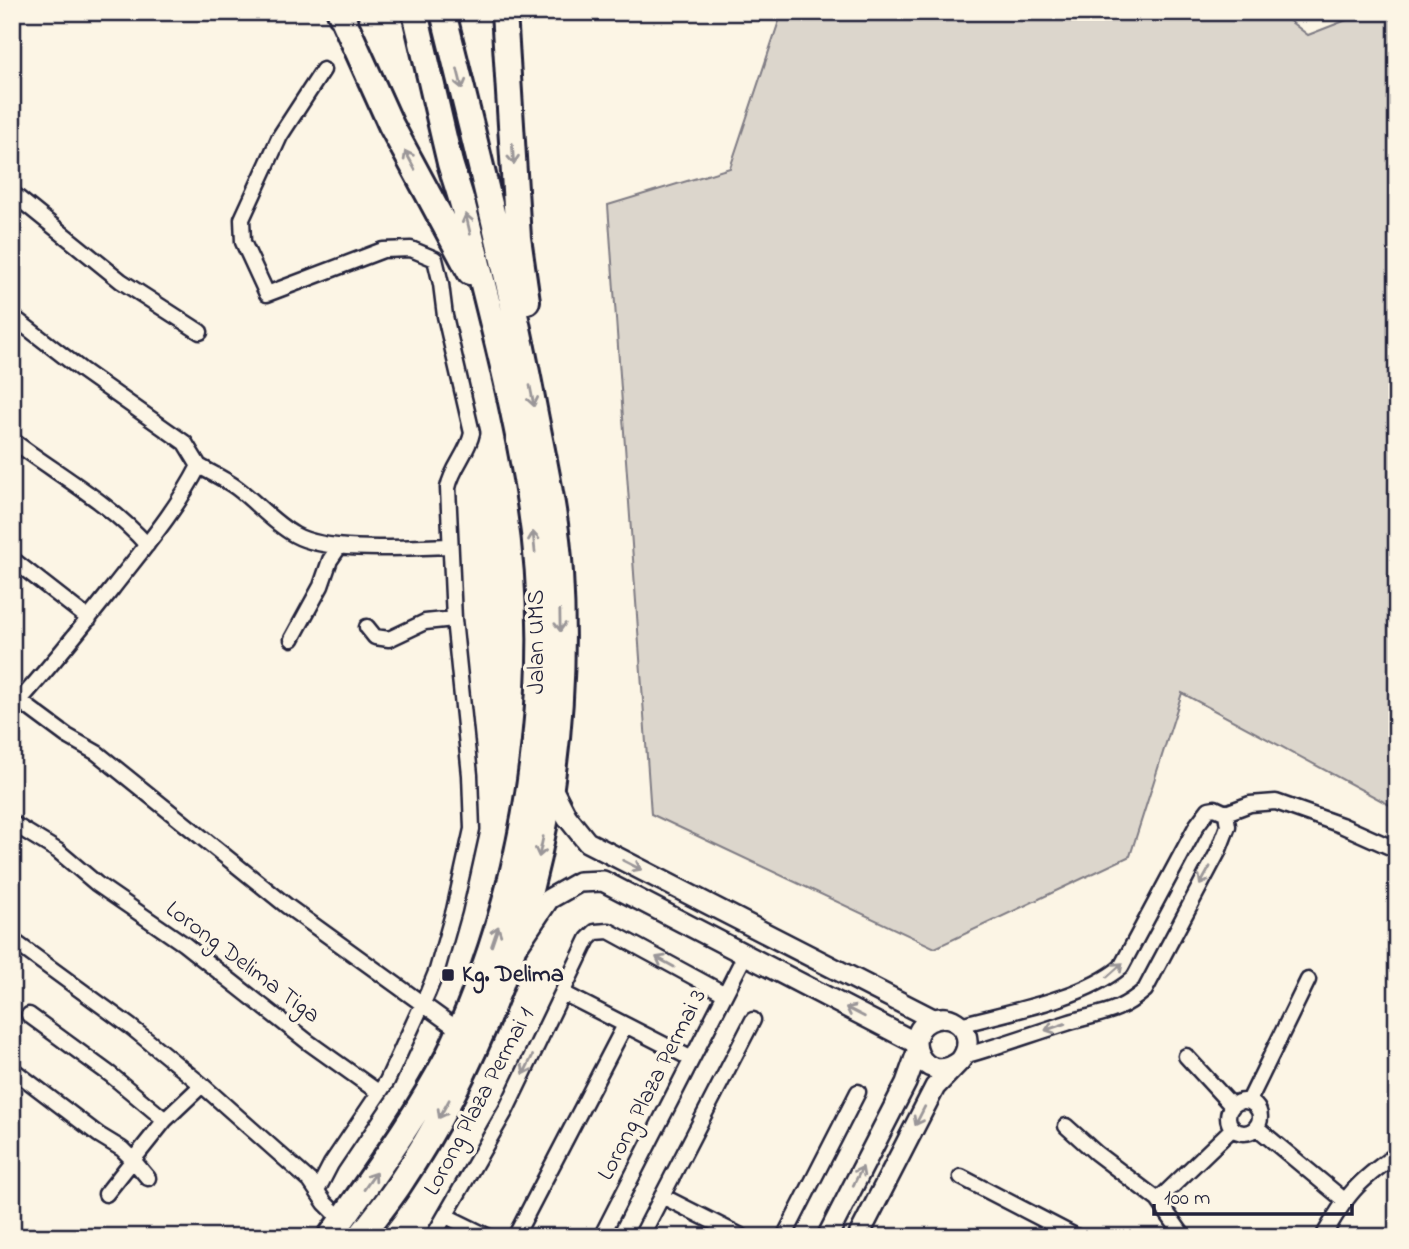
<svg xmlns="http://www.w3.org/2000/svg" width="1409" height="1249" font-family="'Indie Flower',sans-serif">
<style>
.green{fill:#dcd6cc;stroke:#7f7c84;stroke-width:2}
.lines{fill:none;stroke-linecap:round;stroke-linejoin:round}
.street-casing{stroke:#22223b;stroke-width:19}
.secondary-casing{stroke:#22223b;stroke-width:24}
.highway-casing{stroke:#22223b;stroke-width:30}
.street{stroke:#fcf5e5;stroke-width:14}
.secondary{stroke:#fcf5e5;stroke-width:19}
.highway{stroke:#fcf5e5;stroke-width:24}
.oneway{stroke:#9a9698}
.poi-dot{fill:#22223b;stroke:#fcf5e5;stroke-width:2.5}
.labels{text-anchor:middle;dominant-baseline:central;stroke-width:7;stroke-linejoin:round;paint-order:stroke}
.street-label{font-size:24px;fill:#22223b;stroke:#fcf5e5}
.poi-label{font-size:24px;font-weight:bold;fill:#22223b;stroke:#fcf5e5;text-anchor:start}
</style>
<rect width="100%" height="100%" fill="#fcf5e5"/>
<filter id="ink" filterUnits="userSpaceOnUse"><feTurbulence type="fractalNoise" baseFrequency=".0143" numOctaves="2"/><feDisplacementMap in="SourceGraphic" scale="14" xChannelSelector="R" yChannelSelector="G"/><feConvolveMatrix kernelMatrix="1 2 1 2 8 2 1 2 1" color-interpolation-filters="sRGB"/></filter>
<g filter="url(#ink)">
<!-- green -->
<path class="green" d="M782,12H1278L1308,35L1367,12H1397V809L1182,693L1130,856L935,948L651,814L608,205L730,168Z"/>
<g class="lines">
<!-- street casing -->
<g class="street-casing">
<path id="street" d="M12,193L121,281L200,332
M12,316L83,371L185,443L199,466
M12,440C57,474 109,502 147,545
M12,559L89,619
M367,627L375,637L389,639L425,622L454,619
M292,639L321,586L330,560L339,547
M13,696L67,736L97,753L287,906L460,1031
M19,701C52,665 82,627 112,589C143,549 176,511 199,466C211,473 225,479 237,488C257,503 273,523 295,535C329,554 411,547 450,546
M12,823L58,851L97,884L184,944L308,1042L378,1092
M12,940L131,1027L202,1085L310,1181L325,1203L342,1220
M563,993L692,1059
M29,1015L111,1075L165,1120
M960,1025C1007,1012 1083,999 1121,967L1197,825L1209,809L1215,808L1226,813L1250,804L1276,802L1341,825L1397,850
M964,1056C999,1046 1032,1034 1067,1023C1101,1012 1116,1015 1145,990L1218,852L1228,826L1226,813
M1186,1056L1232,1106
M12,1069L99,1135L122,1149L133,1160L165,1120L202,1085
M1228 1117a16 16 0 1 1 32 0a16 16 0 1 1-32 0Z
M1249,1101L1308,980
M1066,1126L1096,1153L1158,1200L1233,1128
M1256,1127L1344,1200
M961,1177L1077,1237
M317,1191L331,1164L387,1081L428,992L437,970L454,910L472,829L470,775L454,619L448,488C452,467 468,453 472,433L445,316L441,284L435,259L411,249L383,250L267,294L243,242L242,219L280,136L323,70
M106,1194L133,1160L148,1178
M662,1196L743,1237
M1158,1200L1184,1237
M446,1216L489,1237
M433,1237L506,1110L588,939L595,932L609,931L725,994
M515,1237L625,1025
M601,1237L745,955
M641,1237L753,1020
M784,1237L858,1092
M1323,1237C1346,1195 1357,1182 1397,1154"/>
</g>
<!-- secondary casing -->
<g class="secondary-casing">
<path id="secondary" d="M551,786L567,817L587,842L933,1019
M519,944L549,899L579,882L603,881L916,1043
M827,1237L906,1083L917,1052
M858,1237L935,1087L960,1061C970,1049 970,1031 956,1022C950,1018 942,1017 935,1019C897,1030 922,1090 960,1061"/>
</g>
<!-- highway casing -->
<g class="highway-casing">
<path id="highway" d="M340,12L391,125L470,272
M504,12L518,238L527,301
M330,1237C371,1178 414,1121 447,1058C461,1031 471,1003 482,974C535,828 554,658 530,503C515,405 489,309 465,213C461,196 455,180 450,163C438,113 427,63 415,12
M360,1237C373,1220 387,1203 399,1185C519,1005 573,789 560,573C557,520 545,466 535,414C510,279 476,146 443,12"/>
</g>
<!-- street -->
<use href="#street" class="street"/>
<!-- secondary -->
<use href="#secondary" class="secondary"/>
<!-- highway -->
<use href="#highway" class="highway"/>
</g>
<!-- one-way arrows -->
<defs><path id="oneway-shaft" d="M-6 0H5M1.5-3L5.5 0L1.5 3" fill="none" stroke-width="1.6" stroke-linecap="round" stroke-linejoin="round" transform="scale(1.75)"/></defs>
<g class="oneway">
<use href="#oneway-shaft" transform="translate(460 79) rotate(76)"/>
<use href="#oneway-shaft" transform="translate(513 154) rotate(86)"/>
<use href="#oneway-shaft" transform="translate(410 160) rotate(-118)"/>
<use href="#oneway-shaft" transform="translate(468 224) rotate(-103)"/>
<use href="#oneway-shaft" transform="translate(532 396) rotate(79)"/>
<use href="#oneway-shaft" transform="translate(534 542) rotate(-96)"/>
<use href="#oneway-shaft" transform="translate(560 621) rotate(89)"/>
<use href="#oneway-shaft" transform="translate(541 847) rotate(102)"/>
<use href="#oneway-shaft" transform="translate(632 865) rotate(27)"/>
<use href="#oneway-shaft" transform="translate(1205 876) rotate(119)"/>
<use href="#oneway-shaft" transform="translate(495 936) rotate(-71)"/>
<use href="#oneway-shaft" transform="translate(665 962) rotate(-151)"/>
<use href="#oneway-shaft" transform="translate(1115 970) rotate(-42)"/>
<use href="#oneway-shaft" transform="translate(855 1012) rotate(-153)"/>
<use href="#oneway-shaft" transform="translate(1055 1027) rotate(161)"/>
<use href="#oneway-shaft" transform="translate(528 1065) rotate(116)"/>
<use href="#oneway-shaft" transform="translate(444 1109) rotate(119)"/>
<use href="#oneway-shaft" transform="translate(920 1116) rotate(117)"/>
<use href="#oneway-shaft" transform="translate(858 1176) rotate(-63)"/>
<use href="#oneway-shaft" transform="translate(370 1181) rotate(-55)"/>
</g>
</g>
<!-- markers -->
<rect class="poi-dot" x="441" y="968" width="14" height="14" rx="3.5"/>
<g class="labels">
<!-- street labels -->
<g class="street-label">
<text transform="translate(537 642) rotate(-90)">Jalan UMS</text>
<text transform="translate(242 963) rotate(37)">Lorong Delima Tiga</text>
<text transform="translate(653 1085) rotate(-63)">Lorong Plaza Permai 3</text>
<text transform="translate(480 1102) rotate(-62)">Lorong Plaza Permai 1</text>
</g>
<!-- poi labels -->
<g class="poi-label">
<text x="462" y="975">Kg. Delima</text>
</g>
</g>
<!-- margin -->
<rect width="1409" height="1249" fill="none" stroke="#fcf5e5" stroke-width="42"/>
<rect x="21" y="21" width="1367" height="1207" fill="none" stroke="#22223b" stroke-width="2.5" filter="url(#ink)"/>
<!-- scale -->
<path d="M1154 1204v10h198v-10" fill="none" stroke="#22223b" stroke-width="3.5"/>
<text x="1164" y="1204" font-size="21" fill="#22223b" stroke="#fcf5e5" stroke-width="5" paint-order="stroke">100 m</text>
</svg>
